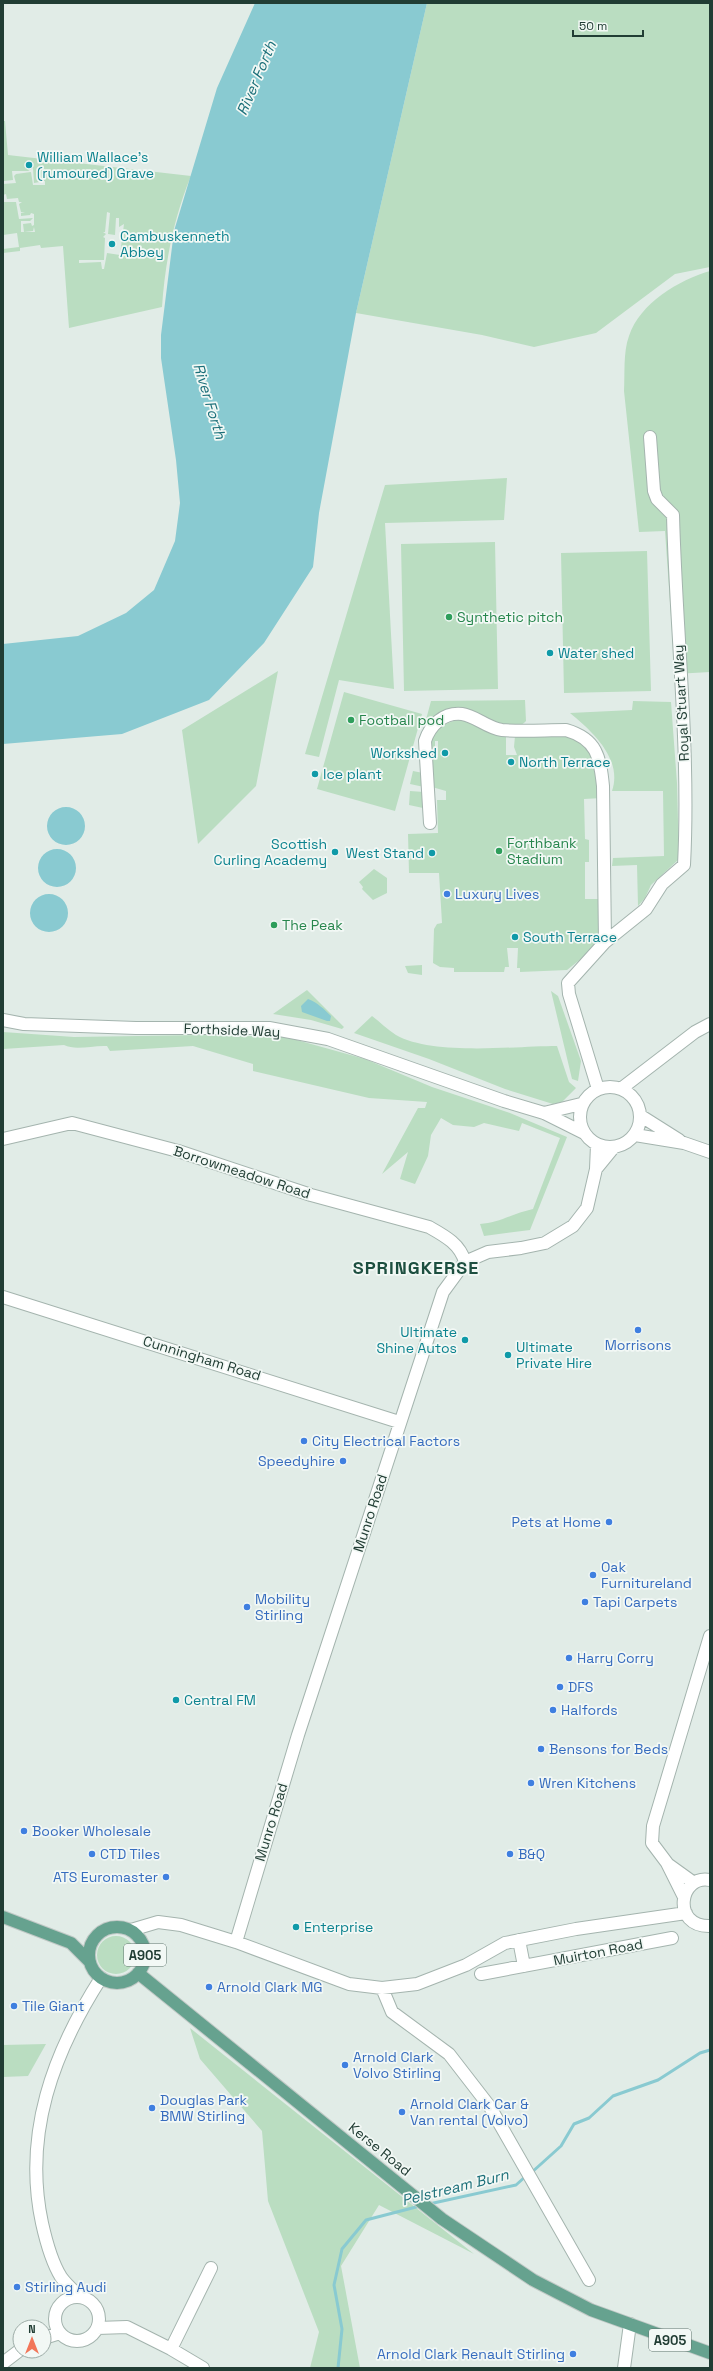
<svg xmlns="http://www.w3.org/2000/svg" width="713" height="2371" font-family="'Space Grotesk',sans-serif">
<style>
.green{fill:#baddc1;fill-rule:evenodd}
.water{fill:#89cad1}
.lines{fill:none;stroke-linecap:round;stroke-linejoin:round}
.stream{stroke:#89cad1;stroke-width:3}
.minor-casing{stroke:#a4b4ae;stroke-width:14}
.major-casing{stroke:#c1c9c6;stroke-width:14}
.minor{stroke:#fff;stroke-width:12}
.major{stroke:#66a28f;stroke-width:12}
.culture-dot{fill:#0f9aa8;stroke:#f2f8f5;stroke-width:1.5}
.leisure-dot{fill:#2e9e5b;stroke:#f2f8f5;stroke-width:1.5}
.shop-dot{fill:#3f7fe0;stroke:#f2f8f5;stroke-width:1.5}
.labels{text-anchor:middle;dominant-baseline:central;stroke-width:3.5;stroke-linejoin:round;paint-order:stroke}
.shield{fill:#f2f8f5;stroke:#60756e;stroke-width:1}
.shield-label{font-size:13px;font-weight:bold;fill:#213d34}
.culture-label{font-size:14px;fill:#0d838f;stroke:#f2f8f5;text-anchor:start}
.leisure-label{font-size:14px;fill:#27864d;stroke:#f2f8f5;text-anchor:start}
.street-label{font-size:14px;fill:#213d34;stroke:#f2f8f5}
.shop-label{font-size:14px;fill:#366cbe;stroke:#f2f8f5;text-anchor:start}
.water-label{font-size:15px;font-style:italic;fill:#1b6f79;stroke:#f2f8f5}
.district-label{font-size:18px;font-weight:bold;letter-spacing:1px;fill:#1d4f40;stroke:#f2f8f5}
</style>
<rect width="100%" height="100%" fill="#e1ece7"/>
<!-- green -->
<path class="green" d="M427,3H710V267L675,274L596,333L534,347L482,335L356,313Z
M3,121H5L8,155L191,176C174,217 165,262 162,307L69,328L63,246L41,248L40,245L20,248V251L3,253V249L19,247L17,233L3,235V202H16L19,219L33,218L30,221H21V232H35L34,227L33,231L24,232L23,224L31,223L32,226L34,225V214L31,213L30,215L21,216V213L25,212H21L19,204L22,202H19L18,198L7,199L6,194L3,195V199V184L16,183L14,176L16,174L31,172L33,185H45V181L34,183L33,168L28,171H12L13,180L4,181ZM107,212L110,213L108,234L115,235L116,218H119V227L124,224L120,255L107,253L104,269H102L101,262L79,263V260H104L105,238L103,237L106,234L103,232H105Z
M710,271V672L675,674L665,531L639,532L624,391C625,375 623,352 629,336C640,303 679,280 710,271Z
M507,478L504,520L385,523L394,689L339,680L319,757L305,754L385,485Z
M495,542L498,689L404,691L401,544Z
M647,551L651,691L564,693L561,553Z
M278,671L256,786L198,844L182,730Z
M344,692L422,714L395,811L317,789Z
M525,700L526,721C513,736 473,718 456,713L420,742L431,701Z
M633,701L671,702L677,783L679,859L651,885L645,898L638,906L637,865L612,866L613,858L664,856L663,791H612C623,759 592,731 570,713L632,710Z
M462,719L506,737V755H517L514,747L515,736L572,737L592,751L602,798L584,799L585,839L589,840V862H585V899H602L600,939L582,958L567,970L520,972V968H517L518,948H507L509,967H505L504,972H454V968L440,967L433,963L434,929L437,924L442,923L439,873H409L408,834L438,833L437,800H446V791L432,787V757H438V741H435V749L431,748C428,729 447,722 462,719Z
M413,771L423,773L424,787L410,784Z
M410,791L424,792L423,808L409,805Z
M374,869L387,878V893L373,900L362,889L363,887L359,882Z
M422,965V975L408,973L405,966Z
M307,990L344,1027L342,1029L311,1020L273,1014Z
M551,991L558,996L581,1061L578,1081L572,1079Z
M372,1016C380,1022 388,1030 396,1035C433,1056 515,1046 557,1046L569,1082L576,1088L562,1102L553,1104L505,1089L429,1059L354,1033Z
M3,1032L74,1037L203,1035L286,1037L365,1059L432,1087L510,1113L567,1137L530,1230L484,1236L480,1224C499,1223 514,1213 533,1209L560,1138L522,1123L519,1131L484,1123L474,1127L453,1125L441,1118L431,1135L428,1156L415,1184L400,1179L408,1152L382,1174L418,1108H425L427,1102L369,1098L253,1071V1064L193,1046L110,1051L107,1046C93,1045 76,1051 64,1045L3,1049Z
M97 1955a19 19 0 1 1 38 0a19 19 0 1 1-38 0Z
M190,2028L474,2254L379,2205L341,2266L360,2368H310L319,2332L268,2201L262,2131L200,2059Z
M46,2044L28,2076L3,2077V2045Z"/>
<!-- water -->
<path class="water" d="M255,3H427L356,313L319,513L313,567L264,643L209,700L122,734L3,744V644L78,636L126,613L154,590L175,541L180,503L176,460L161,358V335L174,231L217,88Z
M47 826a19 19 0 1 1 38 0a19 19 0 1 1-38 0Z
M38 868a19 19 0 1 1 38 0a19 19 0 1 1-38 0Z
M30 913a19 19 0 1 1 38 0a19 19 0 1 1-38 0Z
M308,999C318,1003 324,1009 331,1016L330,1021H327L302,1012L301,1006Z"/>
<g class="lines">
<!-- stream -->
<path class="stream" d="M531,2173L561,2146L574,2124L589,2118L613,2096L658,2080L700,2053L710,2050
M429,2204L516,2185L526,2176
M338,2368L342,2329L334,2285L342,2249L366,2220L420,2206"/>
<!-- minor casing -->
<g class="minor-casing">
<path id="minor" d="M430,823L425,741C430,725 444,712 462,714C476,716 487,728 502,730C523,732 545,730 566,730C597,739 600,757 603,786L605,942L568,983L569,994L598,1089
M605,942L646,909L662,884L684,865C690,749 676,632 673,515L657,499L654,491L650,437
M3,1020L24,1024L136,1028H269L328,1039L504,1101L544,1113L584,1133
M580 1117a30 30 0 1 1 60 0a30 30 0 1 1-60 0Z
M622,1088L695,1032L710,1024
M544,1113L581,1104
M641,1116L679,1140
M635,1135L684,1143L710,1152
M3,1139L72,1123L178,1151L311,1195L429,1227C445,1236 460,1244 465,1262
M597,1145L596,1169L614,1147
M3,1297L399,1422
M669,1865L694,1883
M710,1880C679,1874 671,1927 710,1926
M684,1897L667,1863L652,1843L653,1826L710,1636
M131,1930L158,1922L181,1925L236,1942L349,1984L382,1988L417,1984L466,1965L505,1943L576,1929L686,1913
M519,1940L524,1966
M236,1942L298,1735L443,1292L465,1262L488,1252L521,1248L545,1243L573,1226L587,1208L596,1169
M481,1974L672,1938
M382,1988L392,2012L449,2054L490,2107L589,2280
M80,2297C74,2291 66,2284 61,2277C51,2261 46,2241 42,2223C23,2134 53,2053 101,1978
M55 2319a22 22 0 1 1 44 0a22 22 0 1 1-44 0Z
M97,2328L127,2327L171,2349L203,2368
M44,2338L60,2333
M171,2349L211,2268
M3,2363L20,2350
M624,2368L630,2324"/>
</g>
<!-- major casing -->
<g class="major-casing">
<path id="major" d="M3,1917L71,1943L90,1962
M89 1955a28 28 0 1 1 56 0a28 28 0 1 1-56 0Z
M138,1973L442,2219L533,2280L591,2310L710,2353"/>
</g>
<!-- minor -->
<use href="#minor" class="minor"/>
<!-- major -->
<use href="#major" class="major"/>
</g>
<!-- markers -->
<g class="culture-dot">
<circle cx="29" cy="165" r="4"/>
<circle cx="112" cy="244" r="4"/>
<circle cx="550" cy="653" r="4"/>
<circle cx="445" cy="753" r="4"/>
<circle cx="511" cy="762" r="4"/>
<circle cx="315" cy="774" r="4"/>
<circle cx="335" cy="852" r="4"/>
<circle cx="432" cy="853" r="4"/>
<circle cx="515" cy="937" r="4"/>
<circle cx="465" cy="1340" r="4"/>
<circle cx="508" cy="1355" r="4"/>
<circle cx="176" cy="1700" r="4"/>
<circle cx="296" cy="1927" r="4"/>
</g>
<g class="leisure-dot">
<circle cx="449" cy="617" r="4"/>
<circle cx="351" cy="720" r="4"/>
<circle cx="499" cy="851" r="4"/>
<circle cx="274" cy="925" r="4"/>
</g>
<g class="shop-dot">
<circle cx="447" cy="894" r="4"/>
<circle cx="638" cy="1330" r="4"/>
<circle cx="304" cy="1441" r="4"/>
<circle cx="343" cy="1461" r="4"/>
<circle cx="609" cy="1522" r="4"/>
<circle cx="593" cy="1575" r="4"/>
<circle cx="585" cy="1602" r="4"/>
<circle cx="247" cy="1607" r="4"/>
<circle cx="569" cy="1658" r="4"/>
<circle cx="560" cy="1687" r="4"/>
<circle cx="553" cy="1710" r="4"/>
<circle cx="541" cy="1749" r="4"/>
<circle cx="531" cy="1783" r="4"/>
<circle cx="24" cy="1831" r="4"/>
<circle cx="92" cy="1854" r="4"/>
<circle cx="510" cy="1854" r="4"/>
<circle cx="166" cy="1877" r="4"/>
<circle cx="209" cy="1987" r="4"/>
<circle cx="14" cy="2006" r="4"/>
<circle cx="345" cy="2065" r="4"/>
<circle cx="152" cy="2108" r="4"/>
<circle cx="402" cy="2112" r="4"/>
<circle cx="17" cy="2287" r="4"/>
<circle cx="573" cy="2354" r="4"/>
</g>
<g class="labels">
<!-- shield labels -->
<g class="shield">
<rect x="124" y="1944" width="42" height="22" rx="3"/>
<rect x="649" y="2329" width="42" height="22" rx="3"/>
</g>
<g class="shield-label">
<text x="145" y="1955">A905</text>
<text x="670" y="2340">A905</text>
</g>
<!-- culture labels -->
<g class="culture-label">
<text x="37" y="157">William Wallace's<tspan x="37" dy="16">(rumoured) Grave</tspan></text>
<text x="120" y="236">Cambuskenneth<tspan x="120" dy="16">Abbey</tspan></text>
<text x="558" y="653">Water shed</text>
<text x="437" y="753" text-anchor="end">Workshed</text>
<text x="519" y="762">North Terrace</text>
<text x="323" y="774">Ice plant</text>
<text x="327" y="844" text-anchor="end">Scottish<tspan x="327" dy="16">Curling Academy</tspan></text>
<text x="424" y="853" text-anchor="end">West Stand</text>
<text x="523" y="937">South Terrace</text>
<text x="457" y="1332" text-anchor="end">Ultimate<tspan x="457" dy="16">Shine Autos</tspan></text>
<text x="516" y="1347">Ultimate<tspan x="516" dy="16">Private Hire</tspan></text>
<text x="184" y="1700">Central FM</text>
<text x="304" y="1927">Enterprise</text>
</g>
<!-- leisure labels -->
<g class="leisure-label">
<text x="457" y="617">Synthetic pitch</text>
<text x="359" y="720">Football pod</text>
<text x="507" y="843">Forthbank<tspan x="507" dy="16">Stadium</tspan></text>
<text x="282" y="925">The Peak</text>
</g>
<!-- street labels -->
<g class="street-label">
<text transform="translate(681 703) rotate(-93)">Royal Stuart Way</text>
<text transform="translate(232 1030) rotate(2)">Forthside Way</text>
<text transform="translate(242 1172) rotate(18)">Borrowmeadow Road</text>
<text transform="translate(202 1358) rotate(17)">Cunningham Road</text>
<text transform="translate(370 1513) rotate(-72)">Munro Road</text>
<text transform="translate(271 1822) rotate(-73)">Munro Road</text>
<text transform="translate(598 1952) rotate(-11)">Muirton Road</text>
<text transform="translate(380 2149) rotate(39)">Kerse Road</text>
</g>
<!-- shop labels -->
<g class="shop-label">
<text x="455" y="894">Luxury Lives</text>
<text x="638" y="1345" text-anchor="middle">Morrisons</text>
<text x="312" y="1441">City Electrical Factors</text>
<text x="335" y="1461" text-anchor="end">Speedyhire</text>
<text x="601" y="1522" text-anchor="end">Pets at Home</text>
<text x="601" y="1567">Oak<tspan x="601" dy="16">Furnitureland</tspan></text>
<text x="255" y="1599">Mobility<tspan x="255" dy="16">Stirling</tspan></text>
<text x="593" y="1602">Tapi Carpets</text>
<text x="577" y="1658">Harry Corry</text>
<text x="568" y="1687">DFS</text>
<text x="561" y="1710">Halfords</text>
<text x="549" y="1749">Bensons for Beds</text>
<text x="539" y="1783">Wren Kitchens</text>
<text x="32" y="1831">Booker Wholesale</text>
<text x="100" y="1854">CTD Tiles</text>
<text x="518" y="1854">B&amp;Q</text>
<text x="158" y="1877" text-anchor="end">ATS Euromaster</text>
<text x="217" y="1987">Arnold Clark MG</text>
<text x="22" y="2006">Tile Giant</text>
<text x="353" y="2057">Arnold Clark<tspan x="353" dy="16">Volvo Stirling</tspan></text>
<text x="160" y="2100">Douglas Park<tspan x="160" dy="16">BMW Stirling</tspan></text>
<text x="410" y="2104">Arnold Clark Car &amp;<tspan x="410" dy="16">Van rental (Volvo)</tspan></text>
<text x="25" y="2287">Stirling Audi</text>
<text x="565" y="2354" text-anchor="end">Arnold Clark Renault Stirling</text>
</g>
<!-- water labels -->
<g class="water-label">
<text transform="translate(256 78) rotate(-67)">River Forth</text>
<text transform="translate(210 401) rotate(73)">River Forth</text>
<text transform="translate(455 2187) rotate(-14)">Pelstream Burn</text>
</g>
<!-- district labels -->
<g class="district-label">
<text x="416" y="1267">SPRINGKERSE</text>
</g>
</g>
<!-- border -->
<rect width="713" height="2371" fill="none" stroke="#213d34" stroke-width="8"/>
<!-- north arrow -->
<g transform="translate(32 2339)"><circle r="19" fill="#f2f8f5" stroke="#9eada8"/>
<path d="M0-3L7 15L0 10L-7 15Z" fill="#f27659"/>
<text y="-6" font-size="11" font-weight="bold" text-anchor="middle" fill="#213d34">N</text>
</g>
<!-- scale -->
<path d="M573 30v6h70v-6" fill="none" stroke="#213d34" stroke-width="2"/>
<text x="579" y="30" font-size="12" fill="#213d34" stroke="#f2f8f5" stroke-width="3" paint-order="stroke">50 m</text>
</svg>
